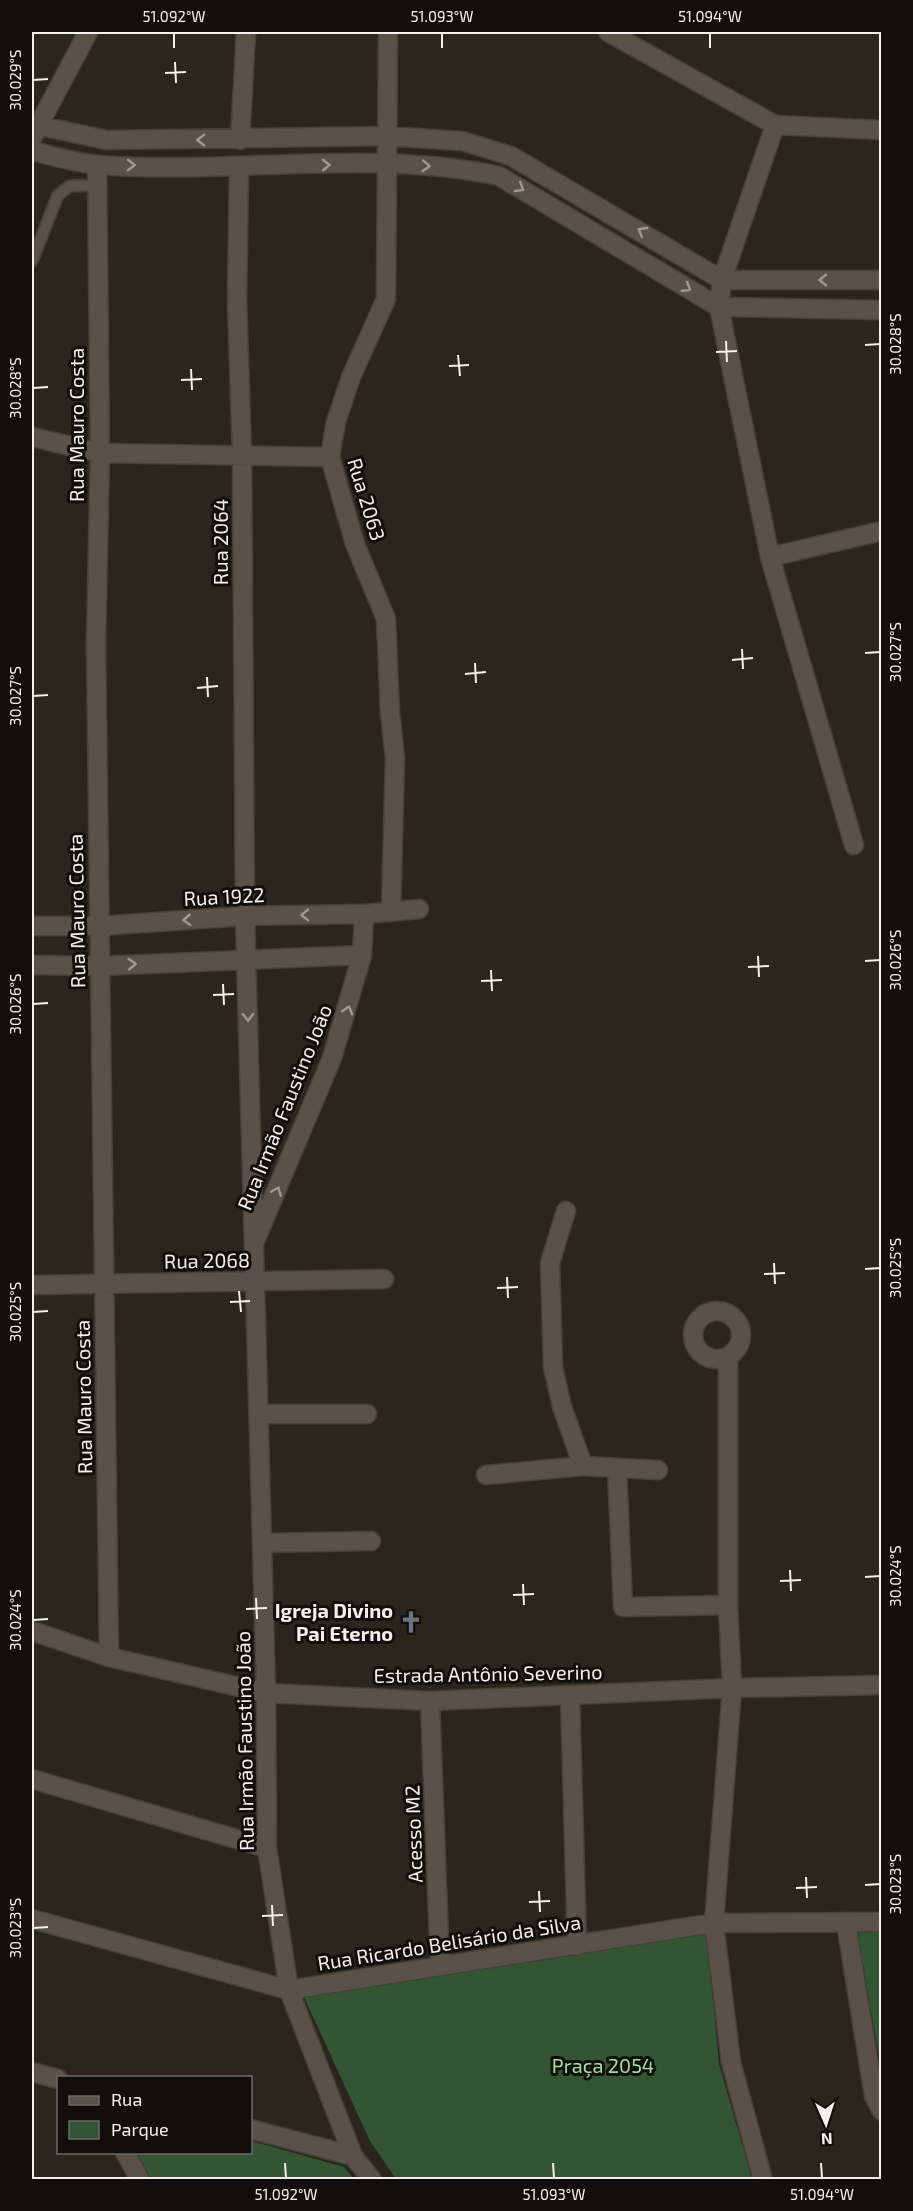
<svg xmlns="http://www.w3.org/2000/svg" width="913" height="2211" font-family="'Exo 2',sans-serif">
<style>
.green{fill:#353}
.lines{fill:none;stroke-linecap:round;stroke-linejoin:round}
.lane-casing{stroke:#464039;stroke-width:14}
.street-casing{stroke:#464039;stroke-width:21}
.secondary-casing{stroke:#464039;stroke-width:21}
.lane{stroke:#5a5249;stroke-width:10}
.street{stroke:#5a5249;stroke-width:18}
.secondary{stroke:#5a5249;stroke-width:18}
.oneway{stroke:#a09992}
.ticks{fill:none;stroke:#f5f0eb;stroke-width:2}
.labels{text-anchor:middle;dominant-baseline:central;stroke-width:6;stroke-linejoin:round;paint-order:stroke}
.street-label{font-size:20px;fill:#f5f0eb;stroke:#120f0b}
.poi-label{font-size:20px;font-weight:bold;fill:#f5f0eb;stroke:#120f0b;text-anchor:end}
.park-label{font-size:20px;fill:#9fe29f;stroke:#120f0b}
.neatline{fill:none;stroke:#f5f0eb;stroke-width:2}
.ticks-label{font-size:15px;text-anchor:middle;fill:#f5f0eb}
</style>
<rect width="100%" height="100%" fill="#2c251d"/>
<!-- green -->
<path class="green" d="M881,1930V2068L857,1931Z
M707,1933L719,2064L752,2179H396L370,2141L303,1995Z
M251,2141L344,2167L354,2179H150L134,2153L250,2152Z"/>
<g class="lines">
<!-- lane casing -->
<g class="lane-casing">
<path id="lane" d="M32,261L58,195L70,186L98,185"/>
</g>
<!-- street casing -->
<g class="street-casing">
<path id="street" d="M388,32L386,299L351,377L336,422L330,457L355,544L386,619L390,713L395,758L391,912
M608,32L775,125L882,130
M32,124L106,140L386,136L462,141L511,156L722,280H882
M775,125L722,280L719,307L770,557L854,845
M32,138L88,32
M240,140L246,32
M32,151C53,156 76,163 99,165C229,175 371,148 499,176L719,307L882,310
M97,165L100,453L96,644L109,1657
M239,167L237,300L242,456L245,916
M32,437L100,453L330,457
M770,557L882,531
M364,914L419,909
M566,1211L550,1263L553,1367L562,1407L583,1466
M32,1285L384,1279
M693 1335a24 24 0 1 1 48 0a24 24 0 1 1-48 0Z
M728,1357V1605L732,1688L714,1923L731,2062L763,2180
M259,1414H367
M617,1468L623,1607L728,1605
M486,1475L583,1466L658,1470
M262,1543L371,1541
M570,1696L577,1946
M430,1701L440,1966
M32,1779L267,1848
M32,1919L289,1990L714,1923L882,1922
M846,1923L874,2096L882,2111
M32,2072L58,2079
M250,2129L353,2156
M125,2152L140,2180"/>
</g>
<!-- secondary casing -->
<g class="secondary-casing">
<path id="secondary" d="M245,916L266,1693L267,1848L289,1990L353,2156L372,2180
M32,926H98L245,916L364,914L362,955L332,1058L255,1241
M32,965L100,966L362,955
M32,1631L109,1657L266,1693L430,1701L732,1688L882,1685"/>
</g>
<!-- lane -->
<use href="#lane" class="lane"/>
<!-- street -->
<use href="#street" class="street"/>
<!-- secondary -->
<use href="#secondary" class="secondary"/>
</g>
<!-- one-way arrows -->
<defs><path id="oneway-chevron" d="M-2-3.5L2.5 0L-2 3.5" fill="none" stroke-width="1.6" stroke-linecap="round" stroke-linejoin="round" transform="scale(1.5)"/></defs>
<g class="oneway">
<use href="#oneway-chevron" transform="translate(201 140) rotate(180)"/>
<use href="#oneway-chevron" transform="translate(131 165) rotate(1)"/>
<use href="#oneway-chevron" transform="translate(326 165) rotate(-1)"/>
<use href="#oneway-chevron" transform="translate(426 166) rotate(3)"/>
<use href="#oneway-chevron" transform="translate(520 188) rotate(31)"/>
<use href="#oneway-chevron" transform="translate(642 231) rotate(-149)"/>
<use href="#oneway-chevron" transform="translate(823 280) rotate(-180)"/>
<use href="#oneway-chevron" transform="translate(687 288) rotate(31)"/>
<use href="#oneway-chevron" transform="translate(305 915) rotate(179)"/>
<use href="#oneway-chevron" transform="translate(187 920) rotate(176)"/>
<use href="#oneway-chevron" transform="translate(132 964) rotate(-3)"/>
<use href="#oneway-chevron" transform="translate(348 1010) rotate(-72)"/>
<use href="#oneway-chevron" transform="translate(248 1017) rotate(89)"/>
<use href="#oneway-chevron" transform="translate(277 1191) rotate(-67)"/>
</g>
<!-- ticks -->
<path class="ticks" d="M174,33V48M442,33V48M710,33V48M175,62L176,83M165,73L186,72M33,80L48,79M726,341L727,362M865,345L880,344M716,352L737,351M458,355L460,376M449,366L469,365M191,369L192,390M181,380L202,379M33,388L48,387M742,649L743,669M865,653L880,652M732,660L753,658M475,663L476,683M465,674L486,672M207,677L208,697M197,688L218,686M33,696L48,695M758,956L759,977M865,961L880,960M748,967L769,966M491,970L492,991M481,981L502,980M223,984L224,1005M213,995L234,994M33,1004L48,1003M774,1263L775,1284M865,1269L880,1268M764,1274L785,1273M507,1277L508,1298M497,1288L518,1287M239,1291L241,1312M230,1302L250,1301M33,1312L48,1311M790,1570L791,1591M865,1577L880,1576M780,1581L801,1580M523,1584L524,1605M513,1595L534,1594M256,1598L257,1619M246,1609L267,1608M33,1620L48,1619M806,1877L807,1898M865,1885L880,1884M796,1888L817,1887M539,1891L540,1912M529,1902L550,1901M272,1905L273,1926M262,1916L283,1915M33,1928L48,1927M285,2163L286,2178M553,2163L554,2178M821,2163L822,2178"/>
<!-- icons -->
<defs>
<g id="church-bare" transform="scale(1.8)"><path d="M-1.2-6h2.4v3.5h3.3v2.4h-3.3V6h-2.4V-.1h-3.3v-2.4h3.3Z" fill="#6b7280" stroke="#120f0b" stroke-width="2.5" paint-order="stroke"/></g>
</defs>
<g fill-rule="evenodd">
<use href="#church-bare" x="411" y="1622"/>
</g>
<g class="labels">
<!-- street labels -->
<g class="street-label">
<text transform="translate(76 425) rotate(-90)">Rua Mauro Costa</text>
<text transform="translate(367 499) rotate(73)">Rua 2063</text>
<text transform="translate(220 542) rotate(-90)">Rua 2064</text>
<text transform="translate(224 896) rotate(-3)">Rua 1922</text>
<text transform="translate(76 911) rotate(-91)">Rua Mauro Costa</text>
<text transform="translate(284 1107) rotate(-68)">Rua Irmão Faustino João</text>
<text transform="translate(207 1260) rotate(-1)">Rua 2068</text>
<text transform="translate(83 1397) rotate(-91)">Rua Mauro Costa</text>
<text transform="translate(488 1673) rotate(-1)">Estrada Antônio Severino</text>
<text transform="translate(244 1741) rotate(-91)">Rua Irmão Faustino João</text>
<text transform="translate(413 1834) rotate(-92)">Acesso M2</text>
<text transform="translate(449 1942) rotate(-9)">Rua Ricardo Belisário da Silva</text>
</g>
<!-- poi labels -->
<g class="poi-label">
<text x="393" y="1610">Igreja Divino<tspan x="393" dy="23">Pai Eterno</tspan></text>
</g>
<!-- park labels -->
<g class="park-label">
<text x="603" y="2065">Praça 2054</text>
</g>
</g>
<!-- border -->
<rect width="913" height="2211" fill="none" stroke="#120f0b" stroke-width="66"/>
<!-- legend -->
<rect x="57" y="2076" width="195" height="78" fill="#120f0b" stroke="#6d6965" stroke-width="1.5"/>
<rect x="69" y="2096" width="30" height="9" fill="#5a5249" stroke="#6d6965" stroke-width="1.5"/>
<text x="111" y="2106" font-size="18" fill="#f5f0eb">Rua</text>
<rect x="69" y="2121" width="30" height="18" fill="#335533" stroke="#6d6965" stroke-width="1.5"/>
<text x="111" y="2136" font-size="18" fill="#f5f0eb">Parque</text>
<!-- north arrow -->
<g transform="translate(826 2124) rotate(177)" stroke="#120f0b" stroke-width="4.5" paint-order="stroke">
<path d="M0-4.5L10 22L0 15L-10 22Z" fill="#f5f0eb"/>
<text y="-9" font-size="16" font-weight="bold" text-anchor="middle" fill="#f5f0eb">N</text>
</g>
<rect x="33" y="33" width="847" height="2145" class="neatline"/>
<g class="ticks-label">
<text x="174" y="22">51.092°W</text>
<text x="442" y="22">51.093°W</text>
<text x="710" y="22">51.094°W</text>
<text transform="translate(16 80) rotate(-90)" y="5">30.029°S</text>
<text transform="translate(896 344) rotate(-90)" y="5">30.028°S</text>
<text transform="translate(16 388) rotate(-90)" y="5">30.028°S</text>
<text transform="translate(896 652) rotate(-90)" y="5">30.027°S</text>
<text transform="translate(16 696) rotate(-90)" y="5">30.027°S</text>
<text transform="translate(896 960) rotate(-90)" y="5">30.026°S</text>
<text transform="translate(16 1004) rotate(-90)" y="5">30.026°S</text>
<text transform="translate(896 1268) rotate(-90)" y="5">30.025°S</text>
<text transform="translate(16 1312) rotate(-90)" y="5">30.025°S</text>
<text transform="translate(896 1576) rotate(-90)" y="5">30.024°S</text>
<text transform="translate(16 1620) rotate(-90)" y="5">30.024°S</text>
<text transform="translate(896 1884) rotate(-90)" y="5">30.023°S</text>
<text transform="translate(16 1928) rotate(-90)" y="5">30.023°S</text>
<text x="286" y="2200">51.092°W</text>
<text x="554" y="2200">51.093°W</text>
<text x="822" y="2200">51.094°W</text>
</g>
</svg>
